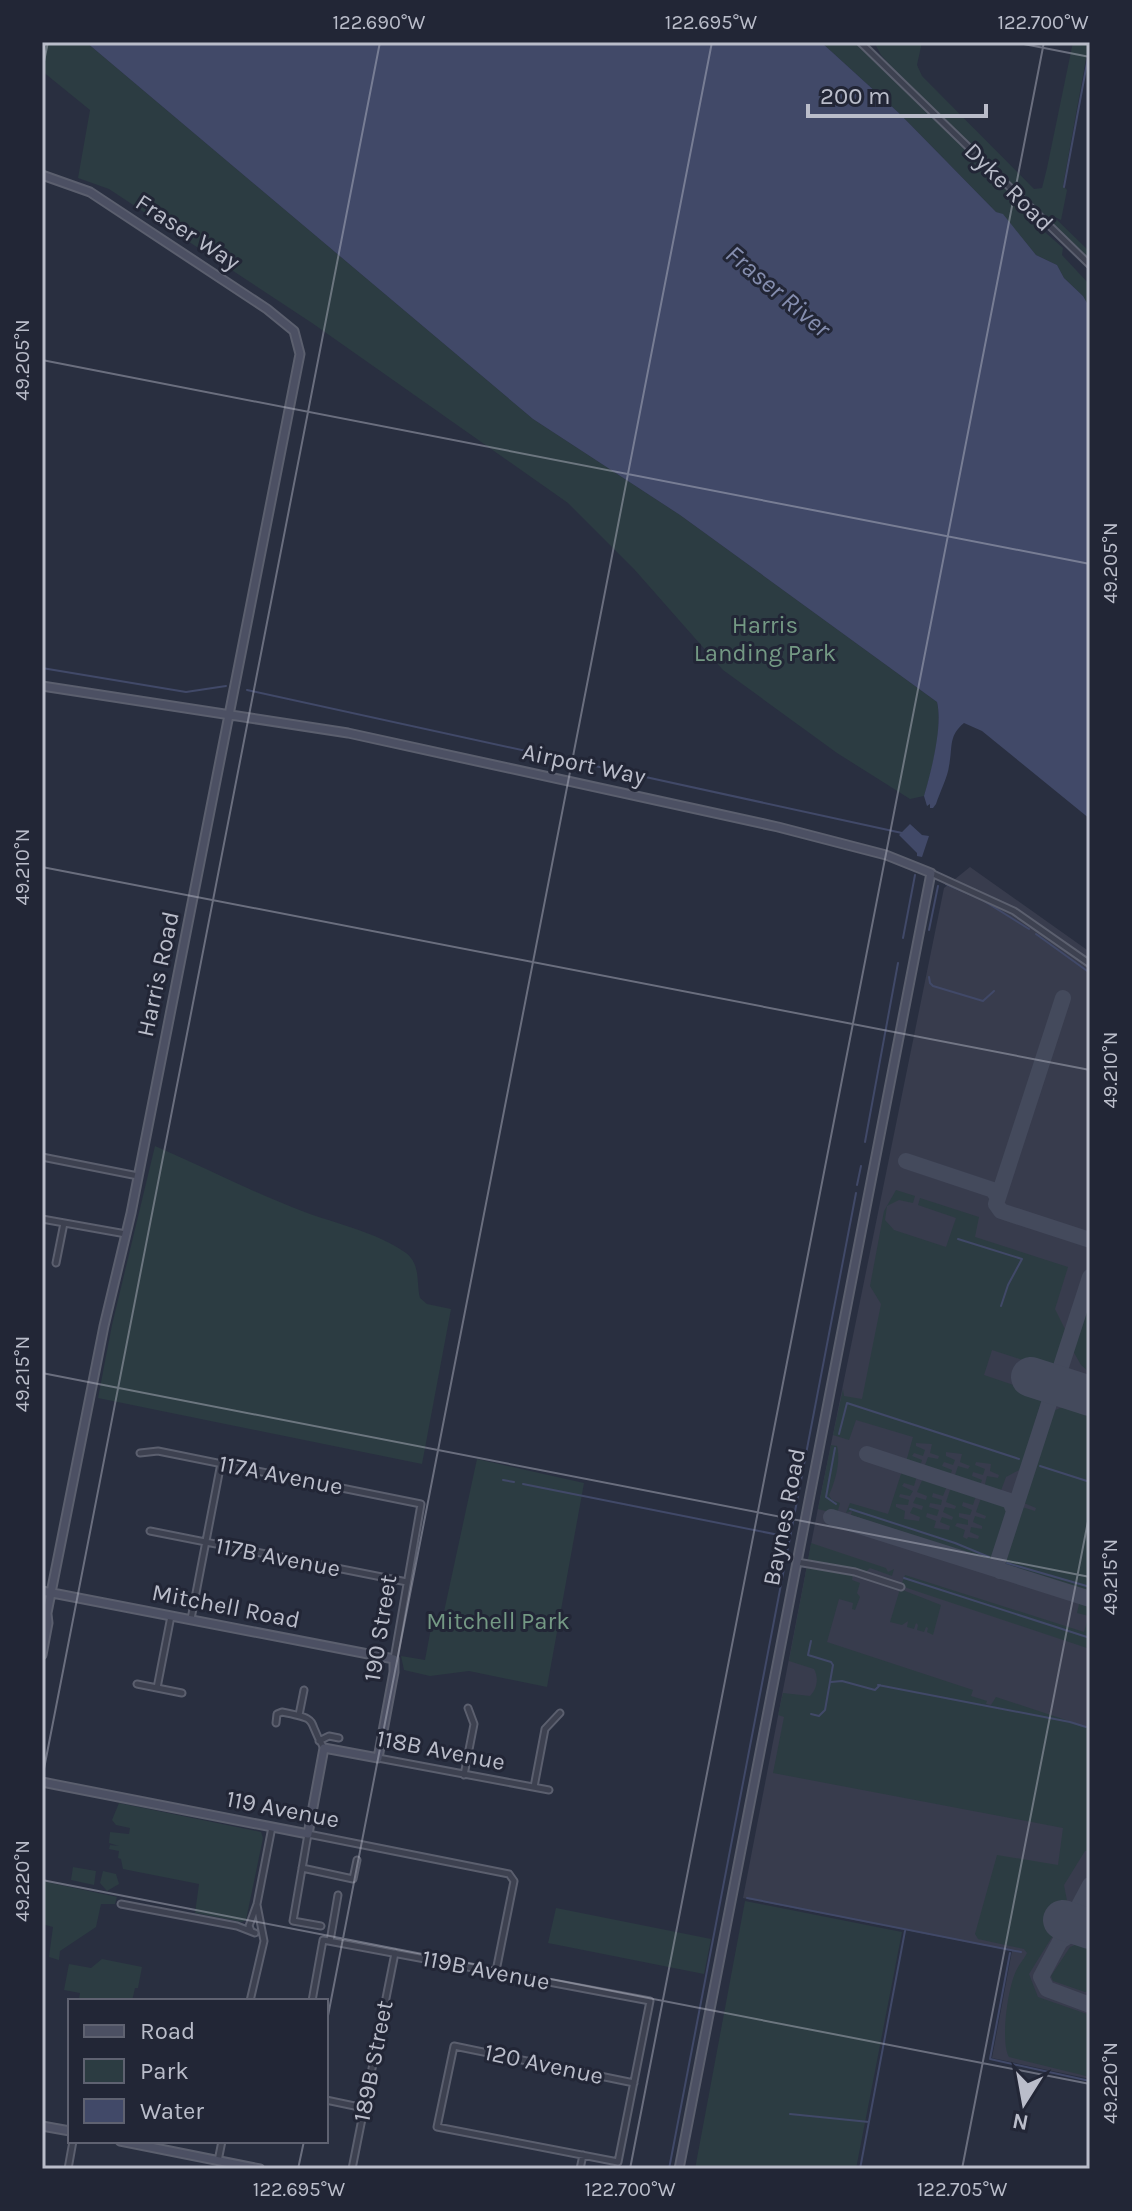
<svg xmlns="http://www.w3.org/2000/svg" width="1132" height="2211" font-family="Karla,sans-serif">
<style>
.airport{fill:#383c4d}
.green{fill:#2c3c42}
.water{fill:#414968}
.lines{fill:none;stroke-linecap:round;stroke-linejoin:round}
.stream{stroke:#414968;stroke-width:2}
.taxiway{stroke:#444a5c;stroke-width:16}
.runway{stroke:#444a5c;stroke-width:40}
.street-casing{stroke:#5b5f6e;stroke-width:9}
.secondary-casing{stroke:#5b5f6e;stroke-width:11}
.street{stroke:#3d4150;stroke-width:5}
.secondary{stroke:#4c5063;stroke-width:7}
.ticks{fill:none;stroke:#babdca;stroke-width:2;stroke-opacity:0.45}
.labels{text-anchor:middle;dominant-baseline:central;stroke-width:6;stroke-linejoin:round;paint-order:stroke}
.street-label{font-size:24px;fill:#babdca;stroke:#222636}
.park-label{font-size:24px;fill:#749984;stroke:#222636}
.water-label{font-size:26px;font-style:italic;fill:#858eaf;stroke:#222636}
.neatline{fill:none;stroke:#babdca;stroke-width:3}
.ticks-label{font-size:20px;text-anchor:middle;fill:#babdca}
</style>
<rect width="100%" height="100%" fill="#292f40"/>
<!-- airport -->
<path class="airport" d="M970,867L1090,952V2079L992,2058L1012,1951L743,1898L818,1508L944,888Z"/>
<!-- green -->
<path class="green" d="M42,42H86L533,419L680,515L937,702C943,727 932,771 924,796L910,799L837,753L723,670L634,569L568,503L312,323L109,189L78,178L90,110L42,71Z
M821,42H854L1009,191L1046,233L1063,248L1062,255L1090,285V308L1083,296L1064,278L1057,265L1036,255L1003,215L996,212L900,114Z
M874,42H922L917,65L922,76L1034,189L1042,188L1047,168L1073,42H1089L1063,186L1067,190L1061,220L1053,216L1090,252V261L892,67L881,55Z
M155,1146C204,1167 252,1192 302,1211C336,1224 377,1232 406,1253C421,1265 416,1282 420,1298L427,1304L451,1309L422,1464L98,1398L112,1325Z
M896,1190L915,1196L913,1203L899,1200L887,1206L885,1220L894,1230L946,1247L956,1218L918,1205L920,1198L979,1217L975,1237L1068,1267L1055,1309L1066,1331L1053,1370L992,1350L984,1375L1043,1395L1021,1469L1006,1477L1000,1493L984,1488L987,1476L998,1478L999,1475L990,1471L991,1464L976,1462L975,1465L985,1469L983,1475L973,1472L972,1476L982,1480L980,1486L954,1478L958,1466L968,1469L970,1466L960,1462L962,1454L946,1452V1456L955,1460L953,1465L944,1462L942,1466L952,1470L950,1477L924,1468L928,1457L938,1459L939,1456L930,1453L932,1444L916,1443V1446L925,1450L923,1456L914,1453L912,1456L922,1460L920,1467L906,1462L913,1437L856,1420L849,1440L833,1435L843,1389L844,1396L862,1399L881,1304L870,1286L884,1211Z
M1090,1299V1373L1081,1365L1073,1351Z
M1070,1404L1090,1410V1596L1076,1592V1588L1005,1565L1022,1507L1035,1511L1036,1508L1024,1503L1053,1411Z
M831,1445L837,1446C841,1461 835,1482 829,1495L832,1500L840,1503L837,1514L818,1509Z
M477,1459L584,1483L547,1687L469,1671L430,1676L404,1670L401,1656L425,1660L431,1628L438,1629L440,1622L442,1621Z
M902,1471L917,1476L914,1486L904,1483L902,1486L913,1491L910,1496L900,1494L899,1497L909,1500L908,1505L896,1504V1507L905,1511L904,1519L919,1521L920,1517L910,1513L913,1507L922,1510L923,1506L913,1503L916,1497L926,1500L927,1496L917,1492L923,1478L947,1486L943,1496L933,1493L932,1497L942,1500L941,1505L930,1503L929,1507L939,1510L937,1516L927,1513L926,1517L936,1521L934,1528L949,1530L950,1526L940,1522L942,1517L952,1520L953,1517L943,1512L945,1507L955,1509L956,1506L946,1502L951,1487L976,1496L973,1505L963,1502L962,1506L972,1510L970,1515L959,1513V1517L968,1520V1525L957,1523L955,1526L965,1530L963,1537L967,1539L968,1537L978,1539L979,1536L970,1532L971,1527L982,1529V1526L973,1522L975,1516L985,1519L986,1516L976,1512L981,1498L1008,1506L992,1558L990,1560L851,1515L852,1511L846,1513L850,1503L888,1514Z
M811,1543L886,1568L888,1572L894,1569L892,1576L870,1568L866,1572L808,1560Z
M807,1566L853,1574L852,1580L860,1583L857,1593L860,1597L855,1610L852,1609L853,1603L839,1599L827,1642L973,1690L971,1696L987,1701L986,1704L991,1705L996,1697L1090,1728V1850L1085,1851L1064,1885L1069,1911L1063,1910L1057,1929L1029,1974L1038,1997L1090,2015V2077L1009,2057C1000,2042 1008,1985 1017,1969C1020,1963 1024,1959 1027,1953L1024,1949L978,1939L975,1934L997,1855L1058,1865L1063,1828L773,1773L784,1717L778,1715L783,1693L810,1696C817,1689 819,1678 814,1669L789,1661Z
M905,1575L1084,1632L1089,1616L1077,1613L1080,1600L1090,1603V1649L901,1586Z
M900,1589L941,1605L933,1635L927,1632L928,1628L926,1627L924,1632L917,1630L918,1625L916,1623L914,1629L907,1627L908,1621L902,1625L890,1622Z
M119,1803L261,1832L263,1838L246,1920L242,1922L195,1913L199,1884L123,1869L121,1859L118,1858L119,1851L109,1849L110,1845L119,1846L109,1843L110,1832L129,1834L130,1828L116,1825L112,1820Z
M73,1867L96,1871L94,1885L71,1880Z
M103,1871L116,1874L119,1884L107,1891L100,1883Z
M42,1881L117,1897L115,1904H101L96,1927L60,1951L59,1960L49,1957L53,1927L42,1924Z
M745,1901L902,1932L856,2169H695Z
M556,1908L711,1939L704,1974L548,1943Z
M1090,1939V1990L1085,1992L1053,1981L1051,1976L1070,1947Z
M102,1959L142,1967L138,1988H135L132,2001L79,1999L80,1993L64,1990L69,1964L91,1968Z"/>
<!-- water -->
<path class="water" d="M86,42H821L900,114L996,212L1003,214L1036,255L1057,265L1064,278L1083,296L1090,308V819L982,731L964,723C948,736 953,747 949,766C948,776 940,792 936,804L933,808H930V804L927,806L924,796C931,772 943,726 937,702L680,515L533,419Z
M910,824L922,835L929,836L922,857L917,856V853L899,835Z"/>
<g class="lines">
<!-- stream -->
<path class="stream" d="M1064,187L1090,47
M42,668L186,692L226,686
M247,690L902,833
M946,884L981,899L1029,929
M929,930L938,886
M1036,934L1090,973
M903,938L915,875
M929,977L930,983L933,986L983,1001L994,991
M865,1142L898,963
M857,1185L861,1166
M958,1239L1022,1259L1008,1285L1001,1306
M839,1434L847,1403L1019,1459
M835,1448L826,1497L836,1504
M1040,1466L1090,1482
M503,1480L514,1482
M523,1484L789,1537
M850,1509L955,1543L989,1557
M1007,1563L1090,1587
M904,1578L1090,1638
M831,1682L842,1681L875,1690L880,1685
M878,1685L1070,1722L1086,1727
M811,1714L819,1716L825,1710L833,1665L831,1662L808,1655L811,1641
M747,1898L1021,1952
M1010,1953L990,2059L1090,2081
M790,2114L869,2122
M669,2169L856,1193
M860,2169L905,1931"/>
<!-- taxiway -->
<path class="taxiway" d="M1063,998L996,1204L1001,1211L1090,1240
M906,1161L993,1190L998,1198
M867,1454L1010,1501L1014,1511
M831,1517L1090,1599
M1000,1571L997,1564L1090,1277
M1090,1885L1041,1977L1047,1989L1090,2005
M1062,1940L1076,1931L1090,1930"/>
<!-- runway -->
<path class="runway" d="M1031,1377L1090,1396
M1063,1920L1090,1929"/>
<!-- street casing -->
<g class="street-casing">
<path id="street" d="M860,42L1090,265
M931,873L1014,911L1090,964
M42,1157L138,1176
M42,1219L126,1234
M56,1263L64,1223
M140,1453L158,1451L421,1504L394,1659
M150,1531L407,1582
M797,1562L855,1572L901,1587
M191,1619L221,1463
M137,1684L182,1693
M157,1688L171,1616
M299,1715L304,1690
M276,1723L277,1714L282,1712C323,1720 305,1719 324,1748
M319,1741L329,1736L339,1738
M378,1758L549,1790
M464,1775L474,1724L468,1708
M534,1787L545,1729L560,1713
M302,1868L353,1879L357,1860
M121,1904L237,1926L255,1933
M321,1926L293,1921L308,1834L509,1874L514,1881L496,1971
M251,1931L249,1926L257,1904L272,1827
M330,1941L338,1895
M250,2001L264,1941L257,1905
M312,2001L323,1940L650,2001L618,2162L437,2127L454,2046L634,2083
M326,2100L364,2108
M218,2161L222,2141
M68,2169L73,2141
M352,2169L395,1953
M580,2169L583,2155"/>
</g>
<!-- secondary casing -->
<g class="secondary-casing">
<path id="secondary" d="M42,175L90,192L267,309L294,331L300,354L131,1213L104,1326L47,1613L42,1625
M42,686L348,733L778,827L886,855L931,873L679,2169
M42,1591L394,1659V1672L378,1758L324,1748L308,1834L42,1782
M42,1655L48,1623L47,1614
M42,2126L70,2131
M120,2141L260,2169"/>
</g>
<!-- street -->
<use href="#street" class="street"/>
<!-- secondary -->
<use href="#secondary" class="secondary"/>
</g>
<!-- ticks -->
<path class="ticks" d="M1013,42L1090,57M42,71L48,42M42,360L1090,564M42,867L1090,1070M42,1373L1090,1577M42,1779L380,42M42,1880L1090,2084M326,2026L712,42M298,2169L304,2141M630,2169L1044,42M962,2169L1090,1511"/>
<g class="labels">
<!-- street labels -->
<g class="street-label">
<text transform="translate(1009 187) rotate(45)">Dyke Road</text>
<text transform="translate(188 232) rotate(33)">Fraser Way</text>
<text transform="translate(584 764) rotate(12)">Airport Way</text>
<text transform="translate(158 974) rotate(-78)">Harris Road</text>
<text transform="translate(281 1475) rotate(11)">117A Avenue</text>
<text transform="translate(784 1517) rotate(-79)">Baynes Road</text>
<text transform="translate(278 1557) rotate(11)">117B Avenue</text>
<text transform="translate(226 1606) rotate(11)">Mitchell Road</text>
<text transform="translate(380 1628) rotate(-81)">190 Street</text>
<text transform="translate(441 1750) rotate(11)">118B Avenue</text>
<text transform="translate(283 1809) rotate(11)">119 Avenue</text>
<text transform="translate(486 1970) rotate(11)">119B Avenue</text>
<text transform="translate(373 2061) rotate(-79)">189B Street</text>
<text transform="translate(544 2064) rotate(12)">120 Avenue</text>
</g>
<!-- park labels -->
<g class="park-label">
<text x="765" y="625">Harris<tspan x="765" dy="28">Landing Park</tspan></text>
<text x="498" y="1621">Mitchell Park</text>
</g>
<!-- water labels -->
<g class="water-label">
<text transform="translate(778 291) rotate(40)">Fraser River</text>
</g>
</g>
<!-- border -->
<rect width="1132" height="2211" fill="none" stroke="#222636" stroke-width="88"/>
<!-- legend -->
<rect x="68" y="1999" width="260" height="144" fill="#222636" stroke="#5f6271" stroke-width="2"/>
<rect x="84" y="2025" width="40" height="12" fill="#4c5063" stroke="#5f6271" stroke-width="2"/>
<text x="140" y="2039" font-size="24" fill="#babdca">Road</text>
<rect x="84" y="2059" width="40" height="24" fill="#2c3c42" stroke="#5f6271" stroke-width="2"/>
<text x="140" y="2079" font-size="24" fill="#babdca">Park</text>
<rect x="84" y="2099" width="40" height="24" fill="#414968" stroke="#5f6271" stroke-width="2"/>
<text x="140" y="2119" font-size="24" fill="#babdca">Water</text>
<!-- north arrow -->
<g transform="translate(1024 2103) rotate(191)" stroke="#222636" stroke-width="6" paint-order="stroke">
<path d="M0-6L14 30L0 20L-14 30Z" fill="#babdca"/>
<text y="-12" font-size="22" font-weight="bold" text-anchor="middle" fill="#babdca">N</text>
</g>
<!-- scale -->
<path d="M808 104v12h178v-12" fill="none" stroke="#babdca" stroke-width="4"/>
<text x="820" y="104" font-size="24" fill="#babdca" stroke="#222636" stroke-width="6" paint-order="stroke">200 m</text>
<rect x="44" y="44" width="1044" height="2123" class="neatline"/>
<g class="ticks-label">
<text x="379" y="29">122.690°W</text>
<text x="711" y="29">122.695°W</text>
<text x="1043" y="29">122.700°W</text>
<text transform="translate(22 360) rotate(-90)" y="7">49.205°N</text>
<text transform="translate(1110 563) rotate(-90)" y="7">49.205°N</text>
<text transform="translate(22 867) rotate(-90)" y="7">49.210°N</text>
<text transform="translate(1110 1070) rotate(-90)" y="7">49.210°N</text>
<text transform="translate(22 1374) rotate(-90)" y="7">49.215°N</text>
<text transform="translate(1110 1577) rotate(-90)" y="7">49.215°N</text>
<text transform="translate(22 1881) rotate(-90)" y="7">49.220°N</text>
<text transform="translate(1110 2083) rotate(-90)" y="7">49.220°N</text>
<text x="299" y="2196">122.695°W</text>
<text x="630" y="2196">122.700°W</text>
<text x="962" y="2196">122.705°W</text>
</g>
</svg>
